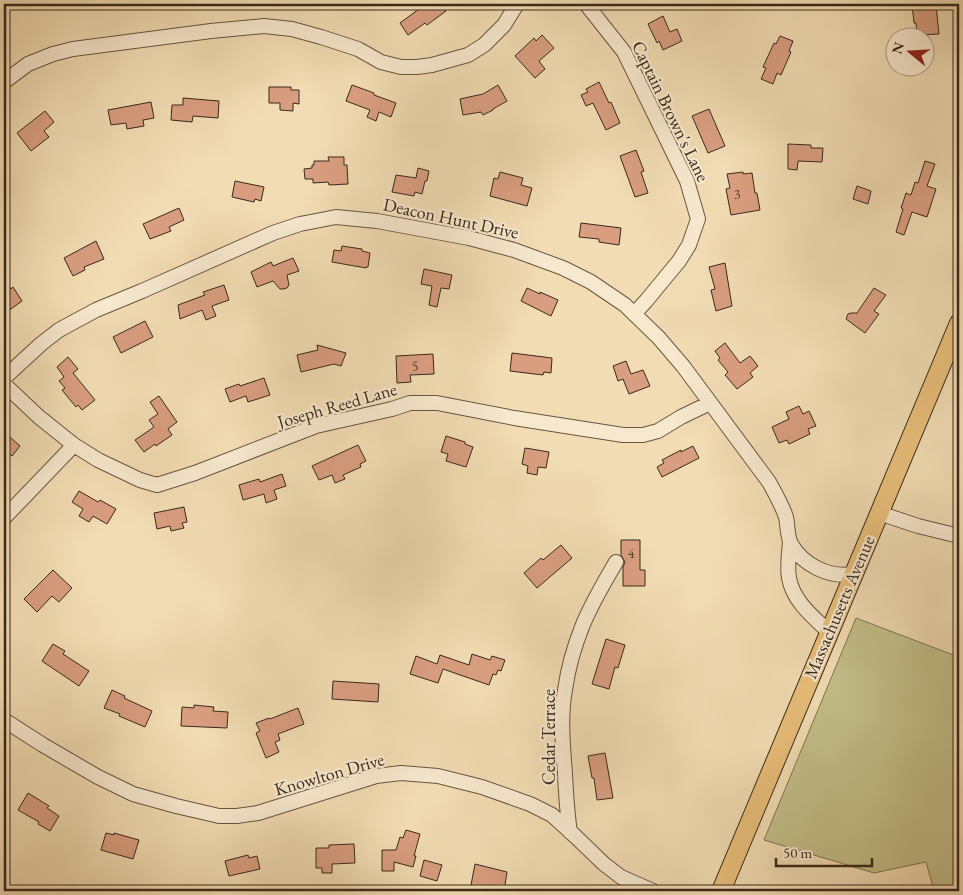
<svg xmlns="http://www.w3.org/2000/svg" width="963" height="895" font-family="'EB Garamond',serif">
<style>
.green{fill:#c2be88;stroke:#7e7452}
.building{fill:#d99e80;stroke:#39291b}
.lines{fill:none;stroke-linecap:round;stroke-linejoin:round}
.minor-casing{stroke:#675641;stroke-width:16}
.major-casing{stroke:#39291b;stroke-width:20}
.minor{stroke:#f7e8ce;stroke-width:14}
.major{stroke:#e9be7a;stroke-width:18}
.labels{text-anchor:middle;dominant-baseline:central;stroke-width:4.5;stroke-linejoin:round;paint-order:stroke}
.number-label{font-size:15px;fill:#614634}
.street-label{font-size:18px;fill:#39291b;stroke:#f7e8ce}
</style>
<rect width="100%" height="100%" fill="#f2dcb3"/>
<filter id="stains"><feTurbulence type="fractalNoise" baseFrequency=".004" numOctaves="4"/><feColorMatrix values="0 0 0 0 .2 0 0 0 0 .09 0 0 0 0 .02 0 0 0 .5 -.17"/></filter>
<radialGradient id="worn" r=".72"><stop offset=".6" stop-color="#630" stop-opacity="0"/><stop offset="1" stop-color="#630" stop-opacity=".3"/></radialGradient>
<!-- green -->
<path class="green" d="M856,618L956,656H959V891H934L926,862L874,873L764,840Z"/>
<!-- building -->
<path class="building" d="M415,4H441L446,11L427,25L425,23L408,35L400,23L419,9Z
M912,4H936L939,34L917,35L916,23H914Z
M663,16L670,32L677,29L682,41L663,50L659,41L657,43L648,24Z
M542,35L554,48L539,61L545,69L535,78L515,56L534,38L536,41Z
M780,36L793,41L789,51L791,52L781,75L777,73L773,84L761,79L766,68L763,67L774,43L776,44Z
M599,82L609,103L611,102L620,123L606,130L593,103L586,106L581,95L588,92L586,89Z
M352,85L374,93V95L396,103L391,117L379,112L376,121L367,117L370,110L346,101Z
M498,85L507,101L493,109V110L483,115L481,112L463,115L460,99L483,94Z
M269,87H291V90H299V104L293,103V111L280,110V103H269Z
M183,98L219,101L218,118L193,116L192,122L171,120L172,105H183Z
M151,102L154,118L143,120L144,126L127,129L126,123L111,125L108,110Z
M709,109L725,146L708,153L692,116Z
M45,111L54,122L44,131L49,137L31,151L17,133Z
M788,144L811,145V148H823L822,162L798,161L797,170L788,169Z
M636,150L644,171L641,172L648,193L635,197L620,156Z
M328,157H344V165H347L348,184L329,185L328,182L313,183V179H305L304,169L312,168V165H314V161H329Z
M925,161L935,164L927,186L936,189L927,217L912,212L904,235L896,232L903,209L901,208L906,193L911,195L915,182L918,183Z
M418,168L429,171L427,181H425L422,194L415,192L414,196L392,192L396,175L416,178Z
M500,172L523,178L521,185L532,188L527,206L490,196L494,178L498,179Z
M743,172V174L752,173L755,193H757L760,210L731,215L726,189L730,188L727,174Z
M235,181L264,187L261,201L255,199L254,202L232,197Z
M857,186L871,191L868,204L853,199Z
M179,208L184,220L169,227L171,231L150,239L143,224Z
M581,223L621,228L619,245L599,242V239L579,237Z
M96,241L104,259L84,267L85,270L73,276L64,258Z
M342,246L362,249V251L370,253L368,267H366V268L332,262L334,250L341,251Z
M293,258L299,271L287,275L289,285L287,288L283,289H280L273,281L257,287L251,272L271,262L273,266Z
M725,263L732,306L716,311L711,290L715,289L709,267Z
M424,269L452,275L449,289L441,288L437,307L429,305L432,286L421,284Z
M4,278L11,289L13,287L22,301L4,314Z
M224,285L229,300L212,306L216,316L206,320L202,310L180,319L178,305L205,295L203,292Z
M527,288L540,294V292L558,300L551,316L521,301Z
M874,288L886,295L874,311L879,314L865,333L846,319L848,314L851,313H857Z
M145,321L153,337L121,353L113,337Z
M725,343L740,363L750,356L758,366L750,373L753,377L737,389L725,375L728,372L718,360L720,358L715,351Z
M317,345L346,353L341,366L334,364L301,372L297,355L318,350Z
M512,353L552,358L551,373L544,372L543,375L510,371Z
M433,354L434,374L410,375L411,382L397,383L396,356Z
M68,357L78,369L73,373L95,400L82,410L78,405L76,407L62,390L65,388L59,381L64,377L57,367Z
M626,361L631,374L643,370L650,386L629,394L623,379L618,381L613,366Z
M264,378L270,395L248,402L246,396L230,402L225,389L239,384L240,386Z
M159,396L177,422L168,429L172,435L156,446L155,444L144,452L135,440L154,427L149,420L158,414L150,402Z
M799,406L803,414L809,411L816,426L808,429L810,434L789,444L787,440L779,443L772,427L789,419L786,412Z
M446,436L465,442V444L473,447L466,467L446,461L448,454L441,452Z
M10,437L20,446L12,456L4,449V443Z
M358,445L366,461L360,464L361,467L343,475L345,479L335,483L332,475L319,480L312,466Z
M693,446L699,458L662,477L657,467L664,463L662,460L681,450V452Z
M525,448L549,452L546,468L538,467L537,475L527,473L528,466L522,464Z
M282,474L286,486L274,490L277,499L266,503L264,494L243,500L239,485L259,479L260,482Z
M79,491L98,502L100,500L116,509L107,524L93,516L89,522L79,516L83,509L72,502Z
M184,507L187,522L182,523L184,528L171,531L170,526L157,529L154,513Z
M621,540H640V570H645V586H623V567L625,562L621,555Z
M561,545L572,558L537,588L524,573L541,558L543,560Z
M53,570L72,588L59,602L52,596L37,612L24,599Z
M606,639L625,645L618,668L615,667L609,689L592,684Z
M53,644L65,651L63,654L89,671L79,686L42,661Z
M472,654L490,660L492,656L505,660L501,671L498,670L496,675L493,674L489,685L443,669L438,683L410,674L416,656L437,664L440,655L469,665Z
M333,681L379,684L378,702L332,699Z
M112,690L125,696L124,698L152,711L145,727L119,716L120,714L104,708Z
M194,705L214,707L213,711L228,712L227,728L181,726L182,707L194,708Z
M298,708L304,724L278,734L280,740L275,742L279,752L266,758L256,733L260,731L256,723L269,718L270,719Z
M605,753L613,798L597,800L594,778H592L588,756Z
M28,793L49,806L47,808L59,816L50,831L38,824L39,822L18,810Z
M406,830L420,834L414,856H416L413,867L394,862V871H382V850H396L400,837L403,838Z
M106,833L114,835V833L139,840L133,859L101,850Z
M354,844L355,863L332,864V873H322V868H316V848H329V845Z
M248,855L249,858L257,856L260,869L229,876L225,861Z
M424,860L442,865L437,881L420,876Z
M475,864L507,872L504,891H481L482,888L471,885Z"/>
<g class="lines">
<!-- minor casing -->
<g class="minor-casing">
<path id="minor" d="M586,4L624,52L687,181L698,219L689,245L679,261L646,301L634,314
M4,82L28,64L53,54L73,49L211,31L264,26L292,29L321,37L358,49L381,62L401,67H417L432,65L468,55L484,45L504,25L517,4
M4,378L41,344L59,330L96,310L142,291L273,233L300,224L336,217L377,221L469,238L514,250L563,268L591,282L625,305L659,338L683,366L769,482C775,493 782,505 786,517C788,526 787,536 791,544C803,565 829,578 853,574
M4,384L39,417L74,445L98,460L140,480L157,485L195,473L316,426L392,409L410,403H437L514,418L623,435H643L658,431L681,417L710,403
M879,513L918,526L959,536
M4,518L74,445
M790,542C789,554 787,567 789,578C793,601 813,617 829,632
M4,720L43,745L98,777L133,794L176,806L219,816H237L258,813L376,776L401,773L438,776L482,787L530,804L552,815L575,836L604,864L621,877L653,891
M570,832C567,813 566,794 565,774C563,747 560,717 565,690C568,669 574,647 582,627C591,604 604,583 616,562"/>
</g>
<!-- major casing -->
<g class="major-casing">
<path id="major" d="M721,891L959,323"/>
</g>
<!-- minor -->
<use href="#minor" class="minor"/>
<!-- major -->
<use href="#major" class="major"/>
</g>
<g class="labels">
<!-- number labels -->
<g class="number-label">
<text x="737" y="193">3</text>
<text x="415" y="365">5</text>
<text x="631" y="552">4</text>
</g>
<!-- street labels -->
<g class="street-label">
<text transform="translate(671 111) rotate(64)">Captain Brown's Lane</text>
<text transform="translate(451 218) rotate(12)">Deacon Hunt Drive</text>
<text transform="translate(337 405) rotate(-16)">Joseph Reed Lane</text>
<text transform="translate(839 607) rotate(-67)">Massachusetts Avenue</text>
<text transform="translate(548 737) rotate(-90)">Cedar Terrace</text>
<text transform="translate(329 774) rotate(-16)">Knowlton Drive</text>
</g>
</g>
<!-- margin -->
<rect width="963" height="895" fill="none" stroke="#f2dcb3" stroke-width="20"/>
<rect x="5" y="5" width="953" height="885" fill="none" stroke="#39291b" stroke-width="2.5"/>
<rect x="10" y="10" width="943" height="875" fill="none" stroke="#39291b"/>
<!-- north arrow -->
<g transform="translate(910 52) rotate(288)"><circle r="24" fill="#f7e8ce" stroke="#ab9c86"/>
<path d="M0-4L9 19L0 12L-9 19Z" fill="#8f2418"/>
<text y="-8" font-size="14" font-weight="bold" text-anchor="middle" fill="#39291b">N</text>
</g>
<!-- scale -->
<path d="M776 858v8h96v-8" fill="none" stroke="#39291b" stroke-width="2.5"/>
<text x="783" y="858" font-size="15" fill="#39291b" stroke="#f7e8ce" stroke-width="4" paint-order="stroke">50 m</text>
<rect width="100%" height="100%" filter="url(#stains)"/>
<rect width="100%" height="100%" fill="url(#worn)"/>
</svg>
